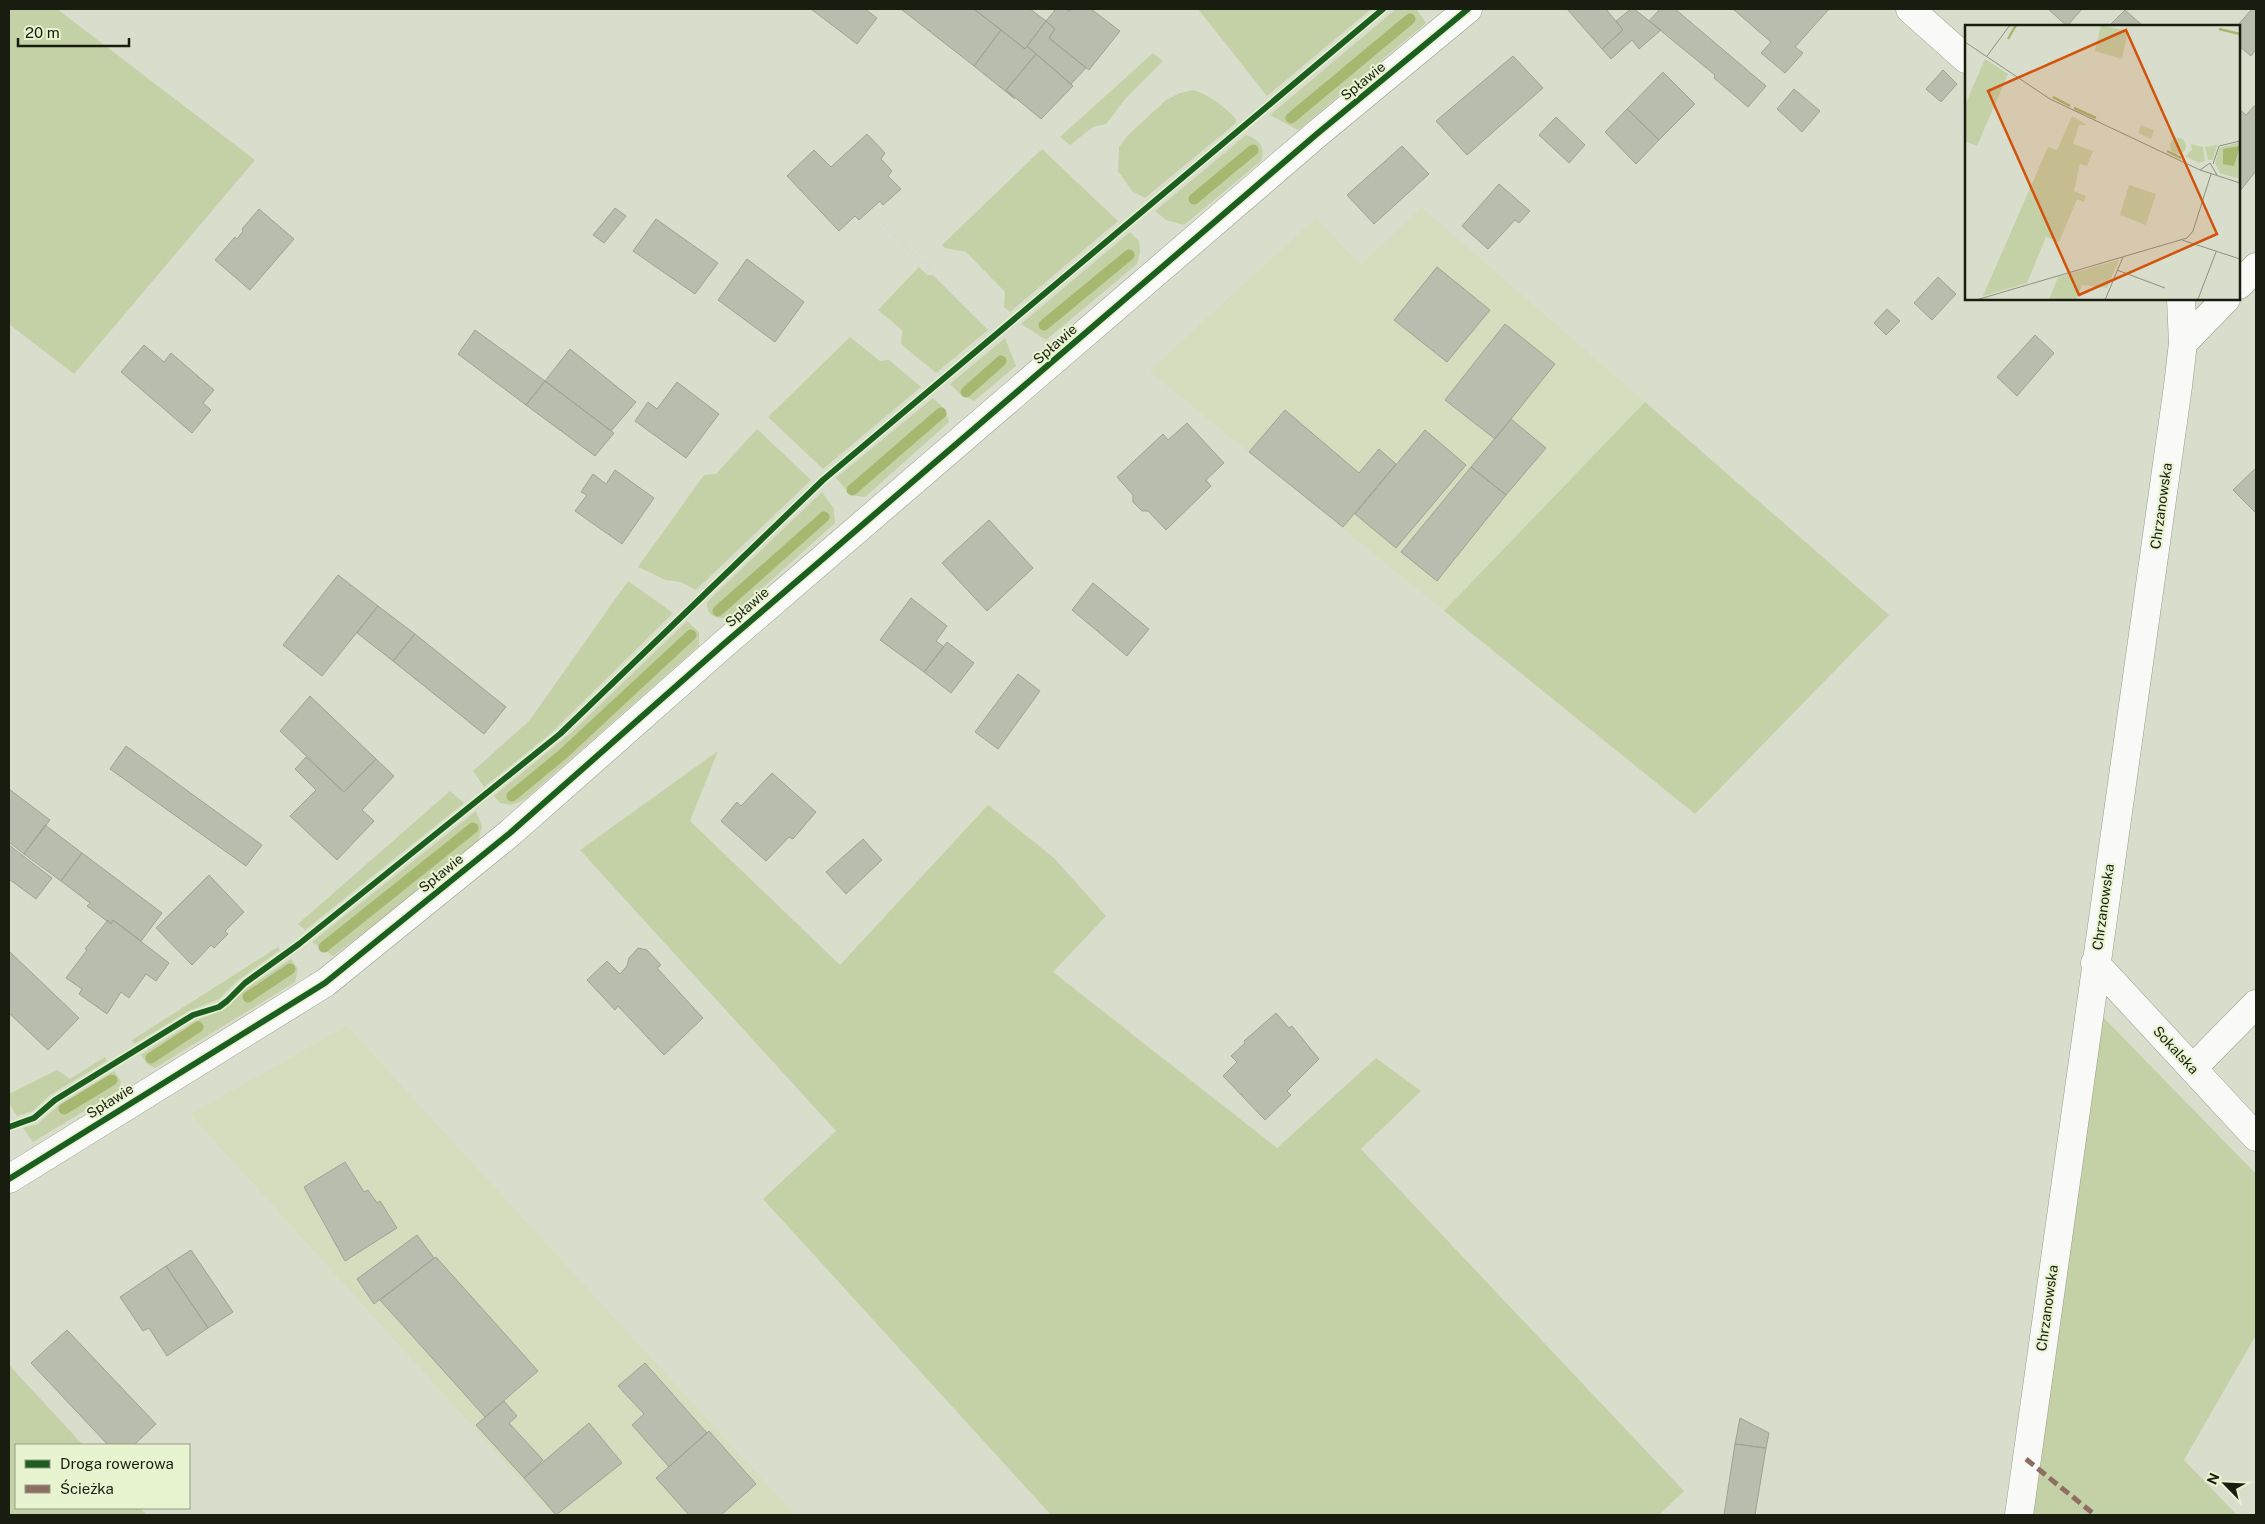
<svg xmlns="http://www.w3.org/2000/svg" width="2265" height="1524" font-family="'Public Sans',sans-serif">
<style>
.built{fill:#d4debe}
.green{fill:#c4d0a6}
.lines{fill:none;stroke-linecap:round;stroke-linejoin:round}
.stream{stroke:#a6b870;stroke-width:11}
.building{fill:#b8bdae;stroke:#9ea394}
.minor-casing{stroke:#989c8d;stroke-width:29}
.path{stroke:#d7d9d3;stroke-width:3;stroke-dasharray:2.5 2.5;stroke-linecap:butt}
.minor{stroke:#f9faf7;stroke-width:28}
.quiet{stroke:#8d6e63;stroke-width:5;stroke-dasharray:10 5;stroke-linecap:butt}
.cycleway-casing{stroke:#e8f3d0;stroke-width:9}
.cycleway{stroke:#1b5e20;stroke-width:6}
.labels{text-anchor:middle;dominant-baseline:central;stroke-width:4;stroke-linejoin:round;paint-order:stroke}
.street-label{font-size:14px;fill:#191d10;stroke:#e8f3d0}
.inset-river{fill:none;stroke:#a6b870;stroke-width:2.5}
.inset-road{fill:none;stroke:#8c9180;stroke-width:1}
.view{fill:#d3530c;fill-opacity:0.15;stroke:#d3530c;stroke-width:2.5}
.inset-edge{fill:none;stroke:#191d10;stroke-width:2.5}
</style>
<rect width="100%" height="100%" fill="#d8decb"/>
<!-- built -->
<path class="built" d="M1421,207L1645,402L1444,611L1149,371L1316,218L1361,265Z
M347,1026L795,1515H553L190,1114Z"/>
<!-- green -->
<path class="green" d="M9,9H57L255,160L74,374L9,324Z
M1198,9H1371L1267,96Z
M1396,9H1416L1426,23L1298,130L1270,115Z
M1153,53L1163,61L1126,98L1106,124L1093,127L1070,145L1060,137Z
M1193,90C1210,95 1224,106 1236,119V123L1145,198L1132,191L1118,171L1119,147L1128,135L1166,100L1180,93Z
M1246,135C1259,140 1266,146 1261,161L1184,225L1166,220L1155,211Z
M1042,149L1118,221L1010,312L1004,307L1005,292L966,252L945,248L942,245Z
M1130,232L1139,241L1140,252L1137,264L1046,340L1021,324Z
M919,267L927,275H933L988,330L936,373L901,344L902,330L878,310Z
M850,337L880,361L889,360L921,387L823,469L768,417Z
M1005,338L1016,366L974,401L958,392L950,384Z
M933,398L945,409L949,422L865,497L851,495L836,478Z
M1645,402L1889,615L1695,814L1444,611Z
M757,429L811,480L696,590L681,582L666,580L638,567L704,475L716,474Z
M822,492L834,509L835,523L729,618C717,619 706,617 707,602Z
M628,581L673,613L551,733L484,787L473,771L529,721Z
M687,621L699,632V646L524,800L511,805L500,803L494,796L572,732Z
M718,751L690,821L840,965L988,805L1054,858L1106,916L1053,972L1277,1148L1376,1058L1421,1091L1361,1149L1684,1491L1659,1515H1051L763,1199L836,1131L580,850Z
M450,791L464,803L305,930L298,924Z
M476,811L482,826L478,842L438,877L333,956L312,942Z
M278,947L280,950L237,981L219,999L189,1011L134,1044L132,1040Z
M291,959L298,969L295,982L155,1068L147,1064L141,1055L144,1053L195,1021L225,1009L244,990Z
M2101,1015L2256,1174V1335L2184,1460L2237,1515H2032Z
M105,1057L107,1061L50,1095L33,1111L17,1116L9,1103V1094L57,1070L70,1079Z
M114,1071L121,1081L119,1090L33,1142L23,1128L38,1124L60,1104Z
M9,1365L83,1445H16V1508H140L147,1515H9Z"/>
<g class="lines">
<!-- stream -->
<path class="stream" d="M1291,118L1410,19
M1194,199L1253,150
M1044,325L1129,255
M966,392L1001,361
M852,490L941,413
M718,611L824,517
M512,796L563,754L691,635
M324,947L473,828
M248,997L290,969
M151,1058L198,1027
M64,1109L112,1080"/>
</g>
<!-- building -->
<path class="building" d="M811,9H865L877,18L857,44Z
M901,9H974L1001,30L974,66Z
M974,9H1030L1046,21L1025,49Z
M1056,9H1066L1069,11L1072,9H1091L1120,31L1089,70L1049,38L1055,29L1046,21Z
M1567,9H1606L1623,30L1602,49Z
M1631,9H1634L1661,30L1639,49L1632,40L1611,59L1602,49L1623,30L1616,21Z
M1660,9H1675L1766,86L1748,107L1714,78L1715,75L1649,21Z
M1733,9H1829L1795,47L1803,53L1785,73L1761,53L1771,42Z
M2048,9H2082L2067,26Z
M2252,9H2256V49L2251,56L2239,46V26H2237Z
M2125,10L2143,26H2109Z
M1046,21L1055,29L1049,38L1086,68L1071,84L1027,46Z
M1001,30L1025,49L1027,46L1036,54L1006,90L1015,99L974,66Z
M1036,54L1073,86L1041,119L1006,90Z
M1513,56L1543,88L1467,155L1436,121Z
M1943,70L1957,84L1941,102L1926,89Z
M1663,72L1695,104L1659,140L1627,109Z
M1794,89L1820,111L1802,132L1777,109Z
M2254,106L2256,107V171L2240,191L2239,109L2246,115Z
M1627,109L1659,140L1636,164L1605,132Z
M1556,117L1585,145L1569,163L1539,135Z
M867,134L885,153L881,159L892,171L888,176L901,189L883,205L880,201L859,220L855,216L839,231L787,176L814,150L831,167Z
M1402,146L1429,174L1374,224L1347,195Z
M1499,184L1530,211L1519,223L1515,220L1488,249L1462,226Z
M615,208L626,216L604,243L593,235Z
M259,209L294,239L250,290L215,260L235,237L237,239L243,231L242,229Z
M656,219L718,263L695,294L633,251Z
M747,259L804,302L775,342L718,300Z
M1437,267L1490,310L1447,362L1394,320Z
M1938,277L1956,294L1932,320L1914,303Z
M1887,309L1900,321L1886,335L1874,323Z
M1505,324L1555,364L1495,439L1445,400Z
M475,330L545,381L526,405L458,354Z
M2035,335L2054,353L2017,396L1997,377Z
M144,345L164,362L171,353L214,390L203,403L211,410L192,433L121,372Z
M570,349L636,402L611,431L545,381Z
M545,381L614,433L595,456L526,405Z
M677,382L719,414L686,458L635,421L648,402L657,409Z
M1285,410L1359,473L1379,449L1396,464L1343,527L1249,452Z
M1511,419L1546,448L1506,495L1471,467Z
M1187,423L1224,463L1206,480L1211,486L1166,530L1148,511H1142L1133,502V495L1117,477L1163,434L1168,440Z
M1425,430L1466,465L1396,548L1355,514Z
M1471,467L1506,495L1437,581L1401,552Z
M2256,468V513L2233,490Z
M615,470L654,498L622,544L575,511L587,495L581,492L593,474L606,484Z
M989,520L1033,568L987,611L942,563Z
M338,575L378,606L322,676L283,645Z
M1093,583L1149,629L1127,656L1072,610Z
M911,598L947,626L936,641L944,647L924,672L880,640Z
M378,606L415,634L393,661L357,633Z
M415,634L506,707L484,734L393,661Z
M947,642L974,663L951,693L924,672Z
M1018,674L1040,691L998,749L975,732Z
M310,696L376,759L344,792L280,731Z
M126,746L262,845L246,866L110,769Z
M306,757L344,792L376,759L394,776L362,810L374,821L337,860L290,816L316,790L295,769Z
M772,773L816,812L793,839L789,837L766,861L721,821L737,802L741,806Z
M9,789L50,820L24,854L9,842Z
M45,825L82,853L61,881L24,854Z
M863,839L882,860L846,894L826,872Z
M9,845L52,878L36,899L9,879Z
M82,853L162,913L141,941L113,920L111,924L87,906L90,903L61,881Z
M209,875L244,912L225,931L228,934L214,948L211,945L192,965L156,928Z
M108,920L111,924L113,920L169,963L156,981L146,974L129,998L121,992L107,1014L79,994L82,989L66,978L87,950L85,949Z
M638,948L647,950L661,965L657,968L703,1018L664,1055L618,1006L615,1010L587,980L607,961L620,974L627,966L629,958Z
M10,952L79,1018L48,1050L9,1013V954Z
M1276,1013L1289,1028L1292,1026L1319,1059L1287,1091L1291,1095L1265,1120L1223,1076L1237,1062L1231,1056L1245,1043L1244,1041Z
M345,1162L364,1192L368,1190L377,1203L380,1201L397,1228L345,1261L304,1187Z
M417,1235L434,1258L374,1304L357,1279Z
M191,1250L233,1312L208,1328L166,1266Z
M436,1257L538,1371L485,1417L380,1300Z
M166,1266L208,1328L167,1356L149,1328L143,1331L120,1297Z
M67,1330L156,1424L134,1445H108L31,1363Z
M645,1363L707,1433L669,1467L632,1425L644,1414L618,1386Z
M504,1401L517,1416L509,1423L543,1460L524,1478L476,1425Z
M1740,1418L1769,1433L1766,1448L1735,1444Z
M589,1423L622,1463L556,1515L524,1478Z
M709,1431L756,1484L721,1515H689L656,1478Z
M1735,1444L1766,1448L1755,1515H1724Z"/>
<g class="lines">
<!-- minor casing -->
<g class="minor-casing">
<path id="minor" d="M1910,9L1966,59
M2239,285L2256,267
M2183,343L2226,299
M2095,963L2256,1137
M2193,1068L2256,1004
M9,1179L325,983L510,833L725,643L1318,133L1468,9
M2019,1515L2178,386L2183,343L2181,299"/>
</g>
<!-- path -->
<path class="path" d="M883,224L996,334"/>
<!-- minor -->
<use href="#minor" class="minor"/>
<!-- quiet -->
<path class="quiet" d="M2026,1459L2095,1515"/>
<!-- cycleway casing -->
<g class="cycleway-casing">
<path id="cycleway" d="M9,1127L34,1118L55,1100L193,1015L219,1007L227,1001L245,983L299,944L560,734L823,480L1383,9
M9,1179L325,983L510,833L725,643L1318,133L1468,9"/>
</g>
<!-- cycleway -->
<use href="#cycleway" class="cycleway"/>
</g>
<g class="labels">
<!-- street labels -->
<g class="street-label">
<text transform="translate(1363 81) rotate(-39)">Spławie</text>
<text transform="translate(1055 344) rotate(-41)">Spławie</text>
<text transform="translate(2161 506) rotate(-82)">Chrzanowska</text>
<text transform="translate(747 607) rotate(-41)">Spławie</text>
<text transform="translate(441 873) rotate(-39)">Spławie</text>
<text transform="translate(2103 907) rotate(-82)">Chrzanowska</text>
<text transform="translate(2176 1050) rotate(47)">Sokalska</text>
<text transform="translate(110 1101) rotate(-32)">Spławie</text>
<text transform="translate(2047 1308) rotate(-82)">Chrzanowska</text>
</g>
</g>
<!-- overview -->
<g transform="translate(1965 25)">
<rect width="275" height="275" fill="#d8decb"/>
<path d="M136,0L163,6L157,34L130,26ZM20,34L43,49L12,121L0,116V80ZM107,91L122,100H114L108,119L128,126L122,141L115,139L109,166L121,171L119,177L112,174L94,217L81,212L62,258L18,271L83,122L92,125ZM176,100L189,105L186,114L173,108ZM205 121a8 8 0 1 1 16 0a8 8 0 1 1-16 0ZM275,117V154L255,148L250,138L254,123ZM226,119L238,122L240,136L234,138L220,131L227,125ZM252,120L248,135H243L240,122ZM164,160L191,169L181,200L155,190ZM154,235L142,263L117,260L111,275H84L93,252Z" fill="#c4d0a6"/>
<path d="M275,121L269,141L258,139V124Z" fill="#a6b870"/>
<path class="inset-river" d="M254,4L275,9M43,14L51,0M88,72L105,81M109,83L131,93M202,126L216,133"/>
<path class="inset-road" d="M0,17L85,74L235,145L275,158M22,31L45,0M248,139L254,121L275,116M235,145L245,138L252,150M217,215L275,234M152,245L200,263M233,274L251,227M11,275L222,213L228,206L246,149M140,275L158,232"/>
<path class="view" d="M161,5L252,209L114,270L23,66Z"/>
<rect width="275" height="275" class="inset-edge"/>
</g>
<!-- border -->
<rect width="2265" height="1524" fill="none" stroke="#191d10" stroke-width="20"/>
<!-- legend -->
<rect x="15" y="1444" width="175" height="65" fill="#e8f3d0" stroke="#959d83"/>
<rect x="25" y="1460" width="25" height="8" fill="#1b5e20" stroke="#959d83"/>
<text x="60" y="1469" font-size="15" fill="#191d10">Droga rowerowa</text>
<rect x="25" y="1485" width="25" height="8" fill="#8d6e63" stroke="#959d83"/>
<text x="60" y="1494" font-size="15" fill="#191d10">Ścieżka</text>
<!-- north arrow -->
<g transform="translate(2225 1484) rotate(294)" stroke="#e8f3d0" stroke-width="4" paint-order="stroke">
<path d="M0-4L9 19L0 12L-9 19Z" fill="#191d10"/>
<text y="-8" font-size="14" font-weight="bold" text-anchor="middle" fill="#191d10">N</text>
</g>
<!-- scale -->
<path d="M18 38v8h111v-8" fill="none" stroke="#191d10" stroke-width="2.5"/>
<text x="25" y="38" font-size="15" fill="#191d10" stroke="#e8f3d0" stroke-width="4" paint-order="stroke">20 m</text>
</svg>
